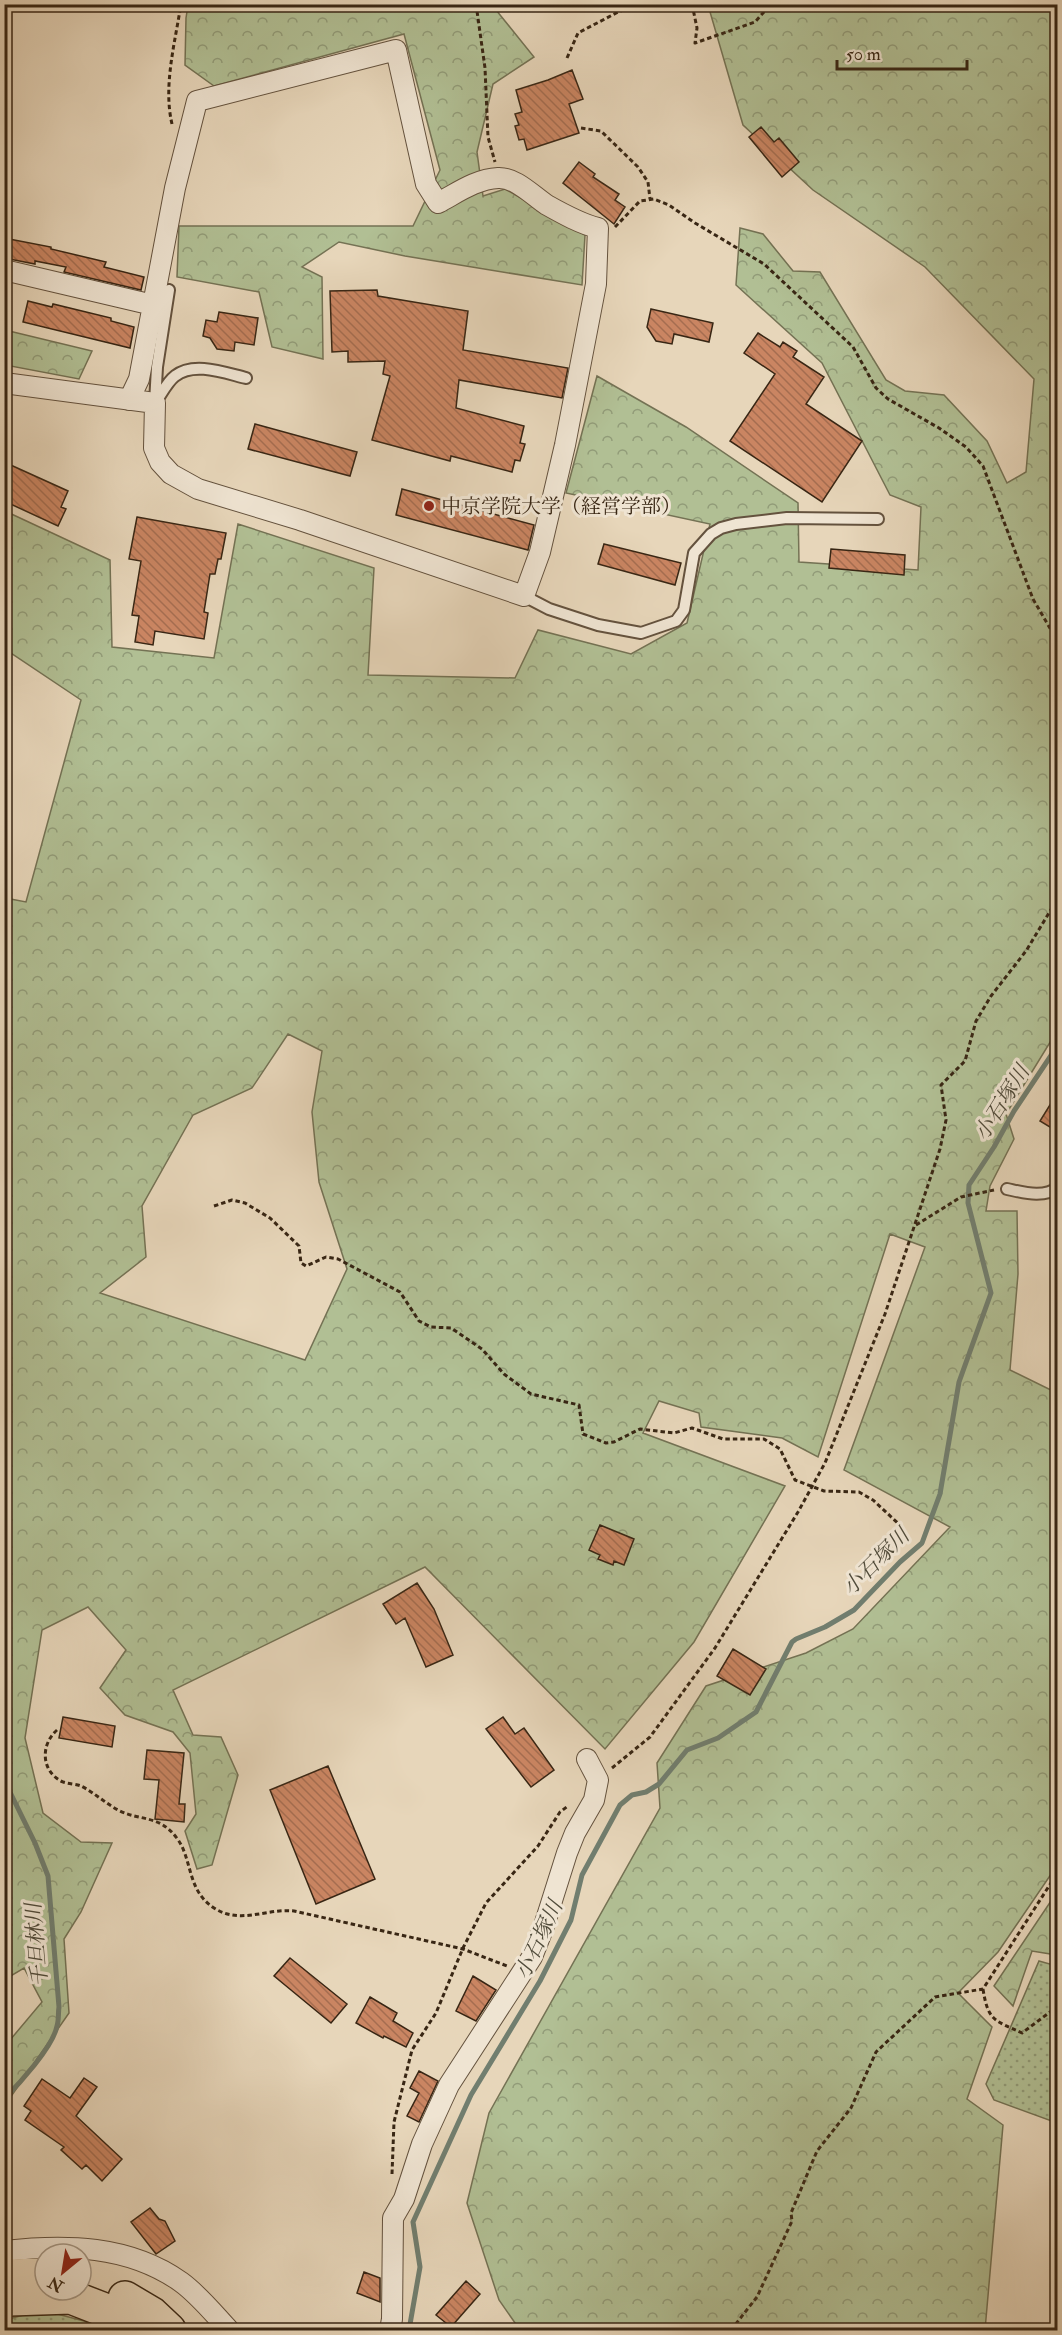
<svg xmlns="http://www.w3.org/2000/svg" width="1062" height="2335" font-family="'IM FELL Double Pica','Noto Serif JP',serif">
<style>
.grass{fill:url(#grass-dots);stroke:#747254;stroke-width:1.5}
.forest{fill:url(#forest-crowns);stroke:#747254;stroke-width:1.5;fill-rule:evenodd}
.lines{fill:none;stroke-linecap:round;stroke-linejoin:round}
.stream{stroke:#717e6f;stroke-width:5}
.building{fill:url(#building-back-hatch);stroke:#382614;stroke-width:1.5}
.service-casing{stroke:#64523e;stroke-width:14}
.minor-casing{stroke:#64523e;stroke-width:22}
.motorway-casing{stroke:#382614;stroke-width:36}
.path{stroke:#382614;stroke-width:3;stroke-dasharray:4.5 3;stroke-linecap:butt}
.service{stroke:#efe4d2;stroke-width:10}
.minor{stroke:#efe4d2;stroke-width:20}
.motorway{stroke:#e7d6ba;stroke-width:33}
.poi-dot{fill:#8f2418;stroke:#efe4d2;stroke-width:2}
.labels{text-anchor:middle;dominant-baseline:central;stroke-width:6;stroke-linejoin:round;paint-order:stroke}
.poi-label{font-size:20px;fill:#382614;stroke:#efe4d2;text-anchor:start}
.water-label{font-size:21px;font-style:italic;fill:#504b3a;stroke:#efe4d2}
</style>
<defs>
<pattern id="grass-dots" width="8" height="8" patternUnits="userSpaceOnUse" patternTransform="scale(1.5)"><rect width="8" height="8" fill="#b1bf94"/><path d="M2 2h.1M6 6h.1" fill="none" stroke="#919b78" stroke-width="1.8" stroke-linecap="round"/></pattern>
<pattern id="forest-crowns" width="20" height="18" patternUnits="userSpaceOnUse" patternTransform="scale(1.5)"><rect width="20" height="18" fill="#b1bf94"/><path d="M2 6a3 3 0 1 1 6 0M12 15a3 3 0 1 1 6 0" fill="none" stroke="#919b78"/></pattern>
<pattern id="building-back-hatch" width="6" height="6" patternUnits="userSpaceOnUse" patternTransform="scale(1.5)"><rect width="6" height="6" fill="#ca8562"/><path d="M-1 5l2 2M0 0l6 6M5-1l2 2" fill="none" stroke="#a56d50"/></pattern>
</defs>
<rect width="100%" height="100%" fill="#e7d6ba"/>
<filter id="stains"><feTurbulence type="fractalNoise" baseFrequency=".00333" numOctaves="4"/><feColorMatrix values="0 0 0 0 .2 0 0 0 0 .09 0 0 0 0 .02 0 0 0 .5 -.17"/></filter>
<radialGradient id="worn" r=".72"><stop offset=".6" stop-color="#630" stop-opacity="0"/><stop offset="1" stop-color="#630" stop-opacity=".3"/></radialGradient>
<!-- grass -->
<path class="grass" d="M1039,1961L1057,1966V2123L994,2100L986,2084Z
M42,2310L84,2321L103,2330H5V2320Z"/>
<!-- forest -->
<path class="forest" d="M188,5H492L534,57L493,84L477,152L483,196L505,189L585,235L582,285L405,256L339,242L302,267L322,277L323,359L272,347L259,292L177,277L179,226H413L440,170L404,34L214,86L185,65L186,18Z
M708,5H1057V1031L1006,1114L1014,1139L990,1186L986,1211H1017L1018,1274L1010,1370L1057,1393L1058,1864L998,1952L958,1993L992,2027L967,2099L1003,2125L985,2330H520L499,2300L467,2203L489,2113L660,1808L657,1763L706,1686L806,1653L853,1629L950,1527L844,1470L925,1247L890,1234L818,1457L782,1438L701,1427L699,1413L659,1401L643,1433L785,1486L694,1642L605,1749L425,1567L173,1690L193,1735L221,1737L238,1775L212,1865L197,1869L185,1831L196,1814L190,1753L173,1732L125,1715L100,1688L126,1650L88,1607L42,1630L25,1738L43,1813L81,1842L112,1843L81,1912L64,1939L69,2013L5,2105V2046L42,2002L24,1968L4,1980L5,898L26,902L81,700L5,649V511L110,560L112,647L214,658L238,524L374,568L368,675L515,678L538,630L631,654L687,623L710,524L566,493L597,376L686,427L798,503L799,562L918,570L921,507L890,495L822,363L736,285L740,228L763,234L793,271L820,272L886,380L905,391L944,395L987,441L1007,483L1026,472L1034,379L925,267L813,190L743,125ZM288,1034L322,1051L312,1112L319,1182L347,1269L305,1360L100,1293L146,1257L142,1206L193,1115L252,1088Z
M4,330H5L92,351L79,379L5,365Z
M1057,1892V1955L1032,1951L1013,2006L994,1986Z"/>
<g class="lines">
<!-- stream -->
<path class="stream" d="M4,1780L35,1843L48,1876L59,2007C58,2013 59,2020 57,2026C53,2047 19,2084 4,2099
M409,2330L420,2267L413,2222L471,2095L540,1981L571,1920L582,1875L620,1805L632,1795L646,1792L659,1784L687,1750L718,1738L756,1712L792,1642L796,1639L825,1627L854,1610L900,1562L922,1543L940,1494L959,1382L991,1293L968,1203L969,1185L994,1147L1014,1111L1058,1045"/>
</g>
<!-- building -->
<path class="building" d="M572,70L583,99L569,104L579,133L527,150L524,139L519,140L515,126L519,125L515,114L522,112L516,90L548,80Z
M761,127L774,142L779,138L799,162L782,177L749,137Z
M579,162L595,174L593,177L619,194L615,200L625,207L614,224L563,183Z
M4,238L51,247V249L106,262L104,267L144,277L141,290L64,272L66,267L35,261V264L4,258Z
M377,290L378,296L468,311L463,350L568,368L562,398L459,380L456,408L524,426L520,443L525,444L520,461L515,460L512,472L451,456L450,461L372,440L390,376L383,374L385,361L348,362V351L332,352L330,291Z
M28,301L52,307L53,304L111,318V321L134,327L130,348L23,322Z
M651,309L713,323L709,342L674,334L672,344L656,341L647,327Z
M219,312L258,318L254,345L235,342L234,351L217,349L210,338L203,336L206,320L217,322Z
M758,333L780,347L783,342L797,351L793,357L824,377L806,404L862,441L822,502L730,441L775,374L744,353Z
M255,424L357,452L350,476L248,449Z
M4,462L68,491L61,507L66,509L58,526L4,501Z
M402,489L534,525L528,550L396,515Z
M137,517L226,533L221,559H218L215,574H210L204,612L208,613L204,639L155,631L153,645L135,642L139,616L132,615L141,561L129,559Z
M604,544L681,563L675,585L598,564Z
M831,549L905,555L904,575L829,568Z
M1058,1092V1132L1040,1121Z
M600,1525L634,1539L624,1565L614,1561L613,1565L598,1559L600,1555L589,1550Z
M417,1583L434,1609L453,1655L426,1667L405,1618L396,1624L383,1604Z
M733,1649L766,1669L750,1695L717,1676Z
M63,1717L115,1726L112,1747L59,1738Z
M503,1717L515,1734L524,1728L554,1770L531,1787L486,1729Z
M147,1750L184,1753L179,1804H185L184,1822L155,1819L159,1780L144,1779Z
M328,1766L375,1879L316,1904L270,1790Z
M290,1958L347,2004L331,2023L274,1976Z
M473,1976L496,1990L476,2021L456,2011Z
M370,1997L397,2013L393,2021L413,2033L406,2047L384,2036L383,2038L356,2023Z
M419,2071L438,2081L419,2122L407,2116L419,2093L410,2088Z
M84,2078L97,2087L76,2116L122,2159L102,2181L86,2165L82,2169L61,2150L64,2147L25,2120L31,2111L24,2106L42,2079L70,2098Z
M150,2208L159,2219L165,2221L175,2241L156,2254L131,2222Z
M364,2272L380,2278V2302L357,2293Z
M466,2281L480,2294L451,2327L436,2315Z"/>
<g class="lines">
<!-- service casing -->
<g class="service-casing">
<path id="service" d="M155,403L157,367L169,290
M155,403C161,395 167,382 175,376C194,361 225,373 246,378
M524,596L549,609L598,625L641,633L676,621L684,610L694,553L711,534L721,528L736,524L787,518L878,519
M1007,1189C1022,1192 1044,1199 1058,1187"/>
</g>
<!-- minor casing -->
<g class="minor-casing">
<path id="minor" d="M4,270L153,305
M4,383L155,403L154,448L160,462L171,474L198,489L300,520L524,596L540,552L565,445L596,284L598,228C581,224 563,214 547,205C533,196 516,177 498,178C476,179 457,193 438,203L426,184L396,50L197,101L175,188L139,379L129,400
M4,2251C65,2244 129,2245 181,2282C199,2295 214,2314 229,2330
M390,2330L392,2319L393,2218L404,2199L422,2144L449,2085L532,1957L543,1929L567,1853L575,1833L594,1800L598,1780L587,1759"/>
</g>
<!-- motorway casing -->
<g class="motorway-casing">
<path id="motorway" d="M4,2276L45,2275
M125,2298L152,2314L169,2330
M4,2301L10,2299L71,2297L107,2311L139,2330"/>
</g>
<!-- path -->
<path class="path" d="M476,4L485,68L488,137L495,162
M692,4L697,28L695,43L755,22L771,4
M567,58L578,33L620,11L646,4
M172,124C163,86 175,43 181,4
M581,128L601,131L638,167L648,182L650,199
M615,227L640,201L654,199L669,205L695,223L764,264L853,347L876,388L888,399L939,428L966,447L983,466L1033,599L1058,642
M214,1206L232,1200L245,1203L270,1218L299,1246L301,1263L306,1266L326,1257L338,1259L400,1292L419,1321L431,1327L451,1328L482,1349L504,1374L531,1394L579,1405L583,1434L606,1443L614,1442L640,1429L674,1433L692,1428L723,1439H764L780,1449L795,1480L824,1491L859,1492L873,1500L902,1527
M916,1225L961,1197L994,1190
M57,1730C40,1745 41,1772 63,1782C69,1784 76,1784 81,1786C95,1793 106,1804 120,1811C141,1821 159,1815 176,1837C193,1858 186,1890 214,1908C240,1925 267,1908 294,1911L463,1949L507,1966
M612,1768L650,1737L715,1648L798,1512L825,1463L885,1314L940,1149L946,1120L941,1085L965,1061L976,1021L991,996L1026,951L1058,898
M983,1989C988,2021 994,2020 1022,2033L1058,2006
M392,2174L394,2122L412,2050L436,2013L463,1948L486,1903L538,1846L560,1812L568,1806
M731,2330L757,2297L792,2221L791,2213L817,2151L851,2108L876,2052L935,1997L983,1989L1058,1872"/>
<!-- service -->
<use href="#service" class="service"/>
<!-- minor -->
<use href="#minor" class="minor"/>
<!-- motorway -->
<use href="#motorway" class="motorway"/>
</g>
<!-- markers -->
<circle class="poi-dot" cx="429" cy="506" r="6"/>
<g class="labels">
<!-- poi labels -->
<g class="poi-label">
<text x="441" y="506">中京学院大学（経営学部）</text>
</g>
<!-- water labels -->
<g class="water-label">
<text transform="translate(1002 1103) rotate(-58)">小石塚川</text>
<text transform="translate(876 1562) rotate(-45)">小石塚川</text>
<text transform="translate(539 1940) rotate(-65)">小石塚川</text>
<text transform="translate(37 1945) rotate(-95)">千旦林川</text>
</g>
</g>
<!-- margin -->
<rect width="1062" height="2335" fill="none" stroke="#e7d6ba" stroke-width="24"/>
<rect x="6" y="6" width="1050" height="2323" fill="none" stroke="#382614" stroke-width="3"/>
<rect x="12" y="12" width="1038" height="2311" fill="none" stroke="#382614" stroke-width="1.5"/>
<!-- north arrow -->
<g transform="translate(63 2272) rotate(210)"><circle r="28" fill="#efe4d2" stroke="#a69886" stroke-width="1.5"/>
<path d="M0-4.5L10 22L0 15L-10 22Z" fill="#8f2418"/>
<text y="-9" font-size="16" font-weight="bold" text-anchor="middle" fill="#382614">N</text>
</g>
<!-- scale -->
<path d="M837 60v9h130v-9" fill="none" stroke="#382614" stroke-width="3"/>
<text x="846" y="60" font-size="18" fill="#382614" stroke="#efe4d2" stroke-width="4.5" paint-order="stroke">50 m</text>
<rect width="100%" height="100%" filter="url(#stains)"/>
<rect width="100%" height="100%" fill="url(#worn)"/>
</svg>
